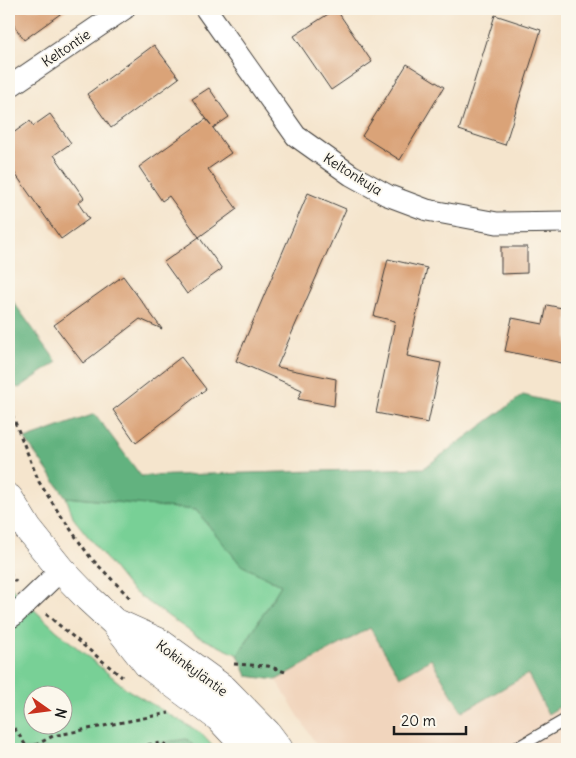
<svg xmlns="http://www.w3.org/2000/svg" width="576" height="758" font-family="Delius,sans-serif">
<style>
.built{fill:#f1d5bd}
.green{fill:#78d096;stroke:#4a7659;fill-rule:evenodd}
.forest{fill:#62b27f;stroke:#3f674e}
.building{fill:#daa378}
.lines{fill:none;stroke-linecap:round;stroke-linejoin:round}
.service-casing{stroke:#3d3a37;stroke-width:13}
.minor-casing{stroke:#3d3a37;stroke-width:23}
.secondary-casing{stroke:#3d3a37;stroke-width:29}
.path{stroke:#3d3a37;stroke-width:3;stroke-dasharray:4 4;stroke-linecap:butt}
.service{stroke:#fff;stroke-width:11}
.minor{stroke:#fff;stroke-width:21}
.secondary{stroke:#fff;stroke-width:28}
.labels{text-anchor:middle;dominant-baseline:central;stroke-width:4;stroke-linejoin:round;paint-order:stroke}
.street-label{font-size:14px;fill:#1c1c1c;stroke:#fbf7ec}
</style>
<rect width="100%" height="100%" fill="#fbf7ec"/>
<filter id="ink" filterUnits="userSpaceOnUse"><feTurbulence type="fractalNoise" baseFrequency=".02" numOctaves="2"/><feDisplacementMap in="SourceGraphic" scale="10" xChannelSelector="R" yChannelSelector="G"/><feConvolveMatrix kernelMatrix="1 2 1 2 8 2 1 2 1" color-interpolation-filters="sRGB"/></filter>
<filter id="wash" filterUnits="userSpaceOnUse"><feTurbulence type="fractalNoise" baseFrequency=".0096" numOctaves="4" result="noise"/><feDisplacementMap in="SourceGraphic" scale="20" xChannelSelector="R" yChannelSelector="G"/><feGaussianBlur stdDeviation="1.12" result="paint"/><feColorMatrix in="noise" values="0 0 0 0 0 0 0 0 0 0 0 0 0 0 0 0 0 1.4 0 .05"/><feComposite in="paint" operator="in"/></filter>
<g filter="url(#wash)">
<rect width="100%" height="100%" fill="#f5e5cd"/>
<!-- built -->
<path class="built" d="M370,628L400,676L430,659L528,674L548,713L567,702V749H319L276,680Z"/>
<!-- green -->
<path class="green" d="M66,497L196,510L241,565L281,585L238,655L195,635L131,590L74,519Z
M9,583L16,593L57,631L128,690L201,733L215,749H9ZM32,696H62V726H32Z"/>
<!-- forest -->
<path class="forest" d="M9,296L57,362L19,388L9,384Z
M523,395L567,406V702L548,714L528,674L462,712L431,659L400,677L370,628L276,680L247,676L238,655L281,585L241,565L196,510L66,497L25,439L95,414L141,476L424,468Z
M187,739L197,749H114Z"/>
<g id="blocks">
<!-- building -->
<path class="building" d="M9,9H67L24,40L9,18Z
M336,9L372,62L331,90L294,36Z
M495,15L541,30L505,145L459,130Z
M154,45L179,78L111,128L87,94Z
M407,64L444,87L400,160L362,136Z
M209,88L229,117L213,128L231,153L208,169L237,209L199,237L169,196L162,201L139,167L206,119L211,125L192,99Z
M50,114L71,143L54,155L84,198L78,203L89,219L61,239L9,165V136L30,121L33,126Z
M308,193L346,209L277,367L336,379L334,406L298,399L302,390L236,361Z
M199,237L222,269L187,294L164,262Z
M501,247H527V273L501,274Z
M388,259L427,268L407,356L441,363L428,423L376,413L395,321L374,316Z
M123,276L162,329L140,319L83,363L54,325Z
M547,305L567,309V364L505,351L512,318L543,324Z
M181,357L206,389L136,443L113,410Z"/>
</g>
</g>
<g filter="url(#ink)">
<use href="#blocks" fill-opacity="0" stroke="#3d3a37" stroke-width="1"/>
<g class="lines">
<!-- service casing -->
<g class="service-casing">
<path id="service" d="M515,749L567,719"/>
</g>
<!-- minor casing -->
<g class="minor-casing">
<path id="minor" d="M206,9L296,136L351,175L387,195L427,210L497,223L567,222
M9,87L124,9
M9,615L13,616L61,570"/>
</g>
<!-- secondary casing -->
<g class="secondary-casing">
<path id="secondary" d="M9,498L28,529L61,570L88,598L114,622L148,665L219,718L248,749
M119,624L159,642L224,689L267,733L279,749"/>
</g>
<!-- path -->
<path class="path" d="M9,407L39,482L57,510L90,557L132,600
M9,573L16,582
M46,614L66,631L122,677
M234,664L268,666L288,673
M9,722L17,732L28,749
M28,749L53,736L169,713
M116,749L162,743L175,749"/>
<!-- service -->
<use href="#service" class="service"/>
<!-- minor -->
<use href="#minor" class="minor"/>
<!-- secondary -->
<use href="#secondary" class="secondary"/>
</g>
</g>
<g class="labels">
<!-- street labels -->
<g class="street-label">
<text transform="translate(66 48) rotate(-34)">Keltontie</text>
<text transform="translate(353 174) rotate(32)">Keltonkuja</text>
<text transform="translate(192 668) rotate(36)">Kokinkyläntie</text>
</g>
</g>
<!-- margin -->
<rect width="576" height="758" fill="none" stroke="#fbf7ec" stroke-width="30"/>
<!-- north arrow -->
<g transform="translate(48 710) rotate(104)"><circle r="24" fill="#fbf7ec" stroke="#a29f99"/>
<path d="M0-4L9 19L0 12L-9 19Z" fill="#c8321e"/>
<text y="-8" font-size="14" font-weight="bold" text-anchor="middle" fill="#1c1c1c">N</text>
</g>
<!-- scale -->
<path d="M394 726v8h72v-8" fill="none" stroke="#1c1c1c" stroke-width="2.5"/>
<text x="401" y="726" font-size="15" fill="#1c1c1c" stroke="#fbf7ec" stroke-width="4" paint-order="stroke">20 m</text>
</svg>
